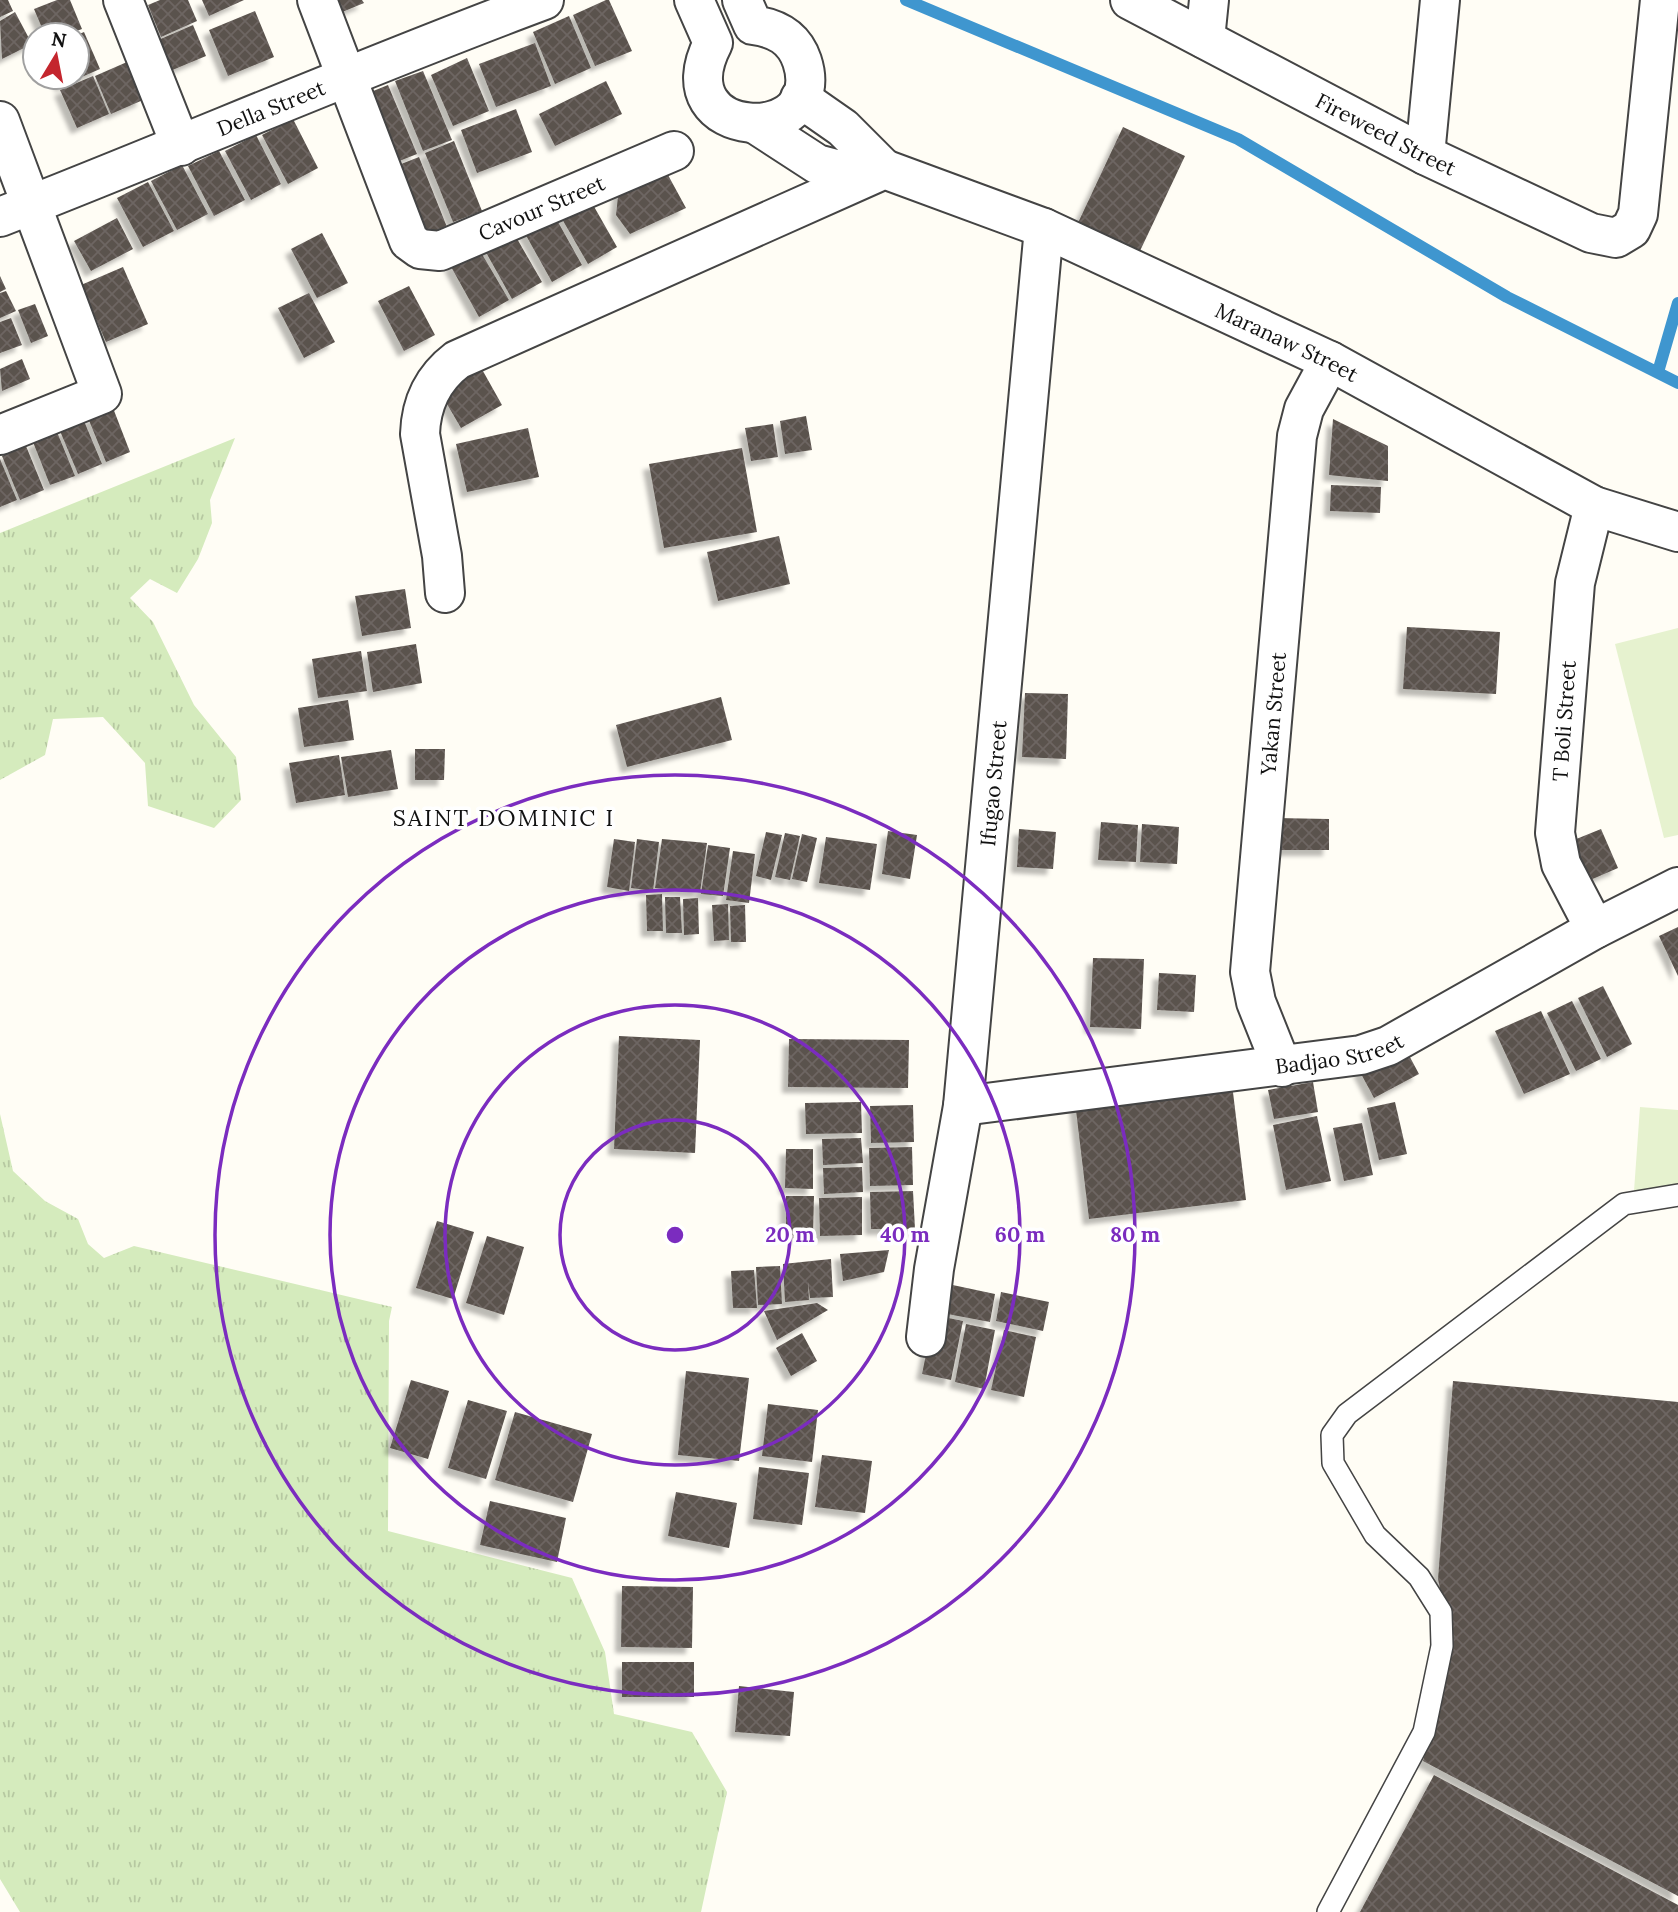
<svg xmlns="http://www.w3.org/2000/svg" width="1678" height="1912" font-family="Lora,serif">
<style>
.grass{fill:url(#grass-tufts)}
.pitch{fill:#e6f2cf}
.lines{fill:none;stroke-linecap:round;stroke-linejoin:round}
.stream{stroke:#3f96cf;stroke-width:12}
.building{fill:url(#building-cross-hatch);filter:url(#shadow)}
.service-casing{stroke:#444;stroke-width:24}
.minor-casing{stroke:#444;stroke-width:42}
.service{stroke:#fff;stroke-width:21}
.minor{stroke:#fff;stroke-width:38}
.ring{fill:none;stroke:#7b2cbf;stroke-width:3.5}
.labels{text-anchor:middle;dominant-baseline:central;stroke-width:7;stroke-linejoin:round;paint-order:stroke}
.street-label{font-size:21px;fill:#111;stroke:#fff}
.neighbourhood-label{font-size:23px;letter-spacing:2px;fill:#111;stroke:#fff}
.centre{fill:#7b2cbf;stroke:#fff;stroke-width:3.5}
.ring-label{font-size:21px;text-anchor:middle;font-weight:bold;fill:#7b2cbf;stroke:#fff;stroke-width:7;stroke-linejoin:round;paint-order:stroke}
</style>
<defs>
<pattern id="grass-tufts" width="24" height="20" patternUnits="userSpaceOnUse" patternTransform="scale(1.75)"><rect width="24" height="20" fill="#d5ebbd"/><path d="M3 7l-1-3M5 7V3M7 7l1-3M15 17l-1-3M17 17v-4M19 17l1-3" fill="none" stroke="#b6c8a1"/></pattern>
<pattern id="building-cross-hatch" width="8" height="8" patternUnits="userSpaceOnUse" patternTransform="scale(1.75)"><rect width="8" height="8" fill="#5a524d"/><path d="M0 0l8 8M0 8l8-8" fill="none" stroke="#6d6662"/></pattern>
<filter id="shadow"><feDropShadow dx="-6" dy="6" stdDeviation="2" flood-color="#0004"/></filter>
</defs>
<rect width="100%" height="100%" fill="#fffdf5"/>
<!-- grass -->
<path class="grass" d="M235,438L210,500L212,523L198,559L177,593L150,579L130,598L153,622L194,705L236,757L241,800L214,828L148,806L145,763L103,717L53,719L45,755L0,780V533Z
M0,1114L13,1171L45,1201L78,1219L88,1244L104,1258L134,1246L392,1307L389,1321L388,1531L572,1578L605,1652L614,1714L692,1732L727,1792L701,1912H20L0,1879Z"/>
<!-- pitch -->
<path class="pitch" d="M1678,628V835L1664,838L1615,644Z
M1640,1107L1678,1110V1193L1634,1191Z"/>
<g class="lines">
<!-- stream -->
<path class="stream" d="M906,0L1238,139L1507,297L1678,383
M1658,372L1678,303"/>
</g>
<!-- building -->
<path class="building" d="M0,0H8L13,11L0,17Z
M57,0H70L82,29L66,35H45L34,9Z
M160,0H188L197,21L161,37L148,5Z
M202,0H244L209,16Z
M329,0H362L364,3L335,15Z
M606,0H609L632,51L595,66L573,15Z
M255,11L274,57L228,76L209,30Z
M15,12L32,44L2,59L0,21Z
M569,16L591,68L555,84L533,32Z
M193,25L206,56L170,71L156,41Z
M84,32L100,69L61,86L57,77H77V35Z
M535,43L551,86L496,107L479,64Z
M467,58L489,111L453,126L431,75Z
M127,62L143,100L111,114L95,76Z
M423,71L452,140L423,151L395,81Z
M93,76L109,114L77,128L60,90Z
M606,81L622,114L555,146L539,114Z
M388,85L417,154L389,165L361,96Z
M516,109L532,152L477,173L461,130Z
M293,119L318,168L288,184L262,135Z
M1123,127L1185,156L1139,253L1077,225Z
M256,135L281,184L251,200L225,151Z
M454,141L482,211L453,222L425,153Z
M219,151L245,200L214,216L188,166Z
M419,157L447,227L419,238L391,168Z
M662,164L686,208L630,234L616,215L619,187Z
M182,165L208,214L177,230L151,181Z
M148,182L174,231L143,247L117,198Z
M588,196L617,247L588,264L558,212Z
M553,213L582,265L552,282L523,230Z
M117,218L133,249L91,271L74,241Z
M512,230L542,282L512,299L483,247Z
M322,233L348,283L317,298L291,249Z
M479,249L509,300L479,317L450,265Z
M123,267L148,324L106,342L81,285Z
M0,276L6,289L0,292Z
M409,286L435,335L404,351L378,301Z
M6,291L16,311L0,318V293Z
M309,293L335,342L304,358L278,308Z
M35,304L48,336L31,343L18,310Z
M11,318L22,345L0,353V322Z
M22,359L30,379L2,391L0,369Z
M479,364L502,405L461,428L437,387Z
M113,408L130,452L106,462L88,418Z
M806,416L812,450L785,454L780,421Z
M1333,419L1388,446V481L1329,475Z
M84,421L102,464L78,474L60,431Z
M773,424L778,457L751,461L745,428Z
M528,428L539,477L467,492L456,444Z
M57,432L75,476L50,485L33,442Z
M26,446L44,490L20,500L2,456Z
M742,448L757,532L664,548L649,464Z
M0,459L17,500L0,507Z
M1331,485L1381,487L1380,513L1330,511Z
M779,536L790,584L718,601L707,552Z
M405,589L411,628L362,636L355,596Z
M1407,627L1500,632L1496,694L1403,689Z
M416,644L422,683L373,692L367,652Z
M361,651L367,691L318,698L312,659Z
M1025,693L1068,694L1066,759L1022,757Z
M721,697L732,740L627,767L616,725Z
M348,700L354,740L304,747L298,708Z
M415,749H445L444,780H415Z
M391,750L398,789L348,797L341,757Z
M339,755L345,795L296,803L289,763Z
M1276,818L1329,819V850H1275Z
M1101,822L1138,825L1136,862L1098,860Z
M1142,824L1179,827L1177,864L1140,862Z
M1019,829L1056,832L1053,869L1017,867Z
M1601,829L1618,868L1581,884L1564,844Z
M888,831L917,835L910,879L882,874Z
M766,832L782,835L771,880L756,876Z
M785,833L800,836L790,880L775,877Z
M802,834L817,838L807,882L792,879Z
M826,837L877,844L870,890L819,883Z
M614,839L635,842L629,891L607,887Z
M637,839L659,842L653,891L631,888Z
M662,839L707,843L700,892L655,888Z
M708,845L730,848L723,896L701,894Z
M733,851L755,854L749,903L726,900Z
M662,894L663,931H647L646,895Z
M665,897H680L682,933H666Z
M698,898L699,934L684,935L683,899Z
M728,904L729,940L714,941L712,905Z
M745,905L746,942H731L730,906Z
M1678,927V976L1659,936Z
M1093,958L1144,959L1141,1029L1090,1027Z
M1159,973L1196,975L1194,1012L1157,1010Z
M1603,986L1632,1044L1607,1057L1578,998Z
M1572,1001L1601,1059L1576,1071L1547,1013Z
M1541,1011L1570,1074L1524,1094L1495,1031Z
M619,1036L700,1040L695,1153L614,1149Z
M789,1039L909,1040L908,1088L788,1087Z
M1404,1046L1419,1074L1374,1098L1359,1070Z
M1313,1082L1318,1112L1274,1119L1268,1090Z
M1232,1084L1246,1200L1089,1219L1075,1102Z
M861,1102L862,1133L806,1134L805,1103Z
M1395,1102L1407,1154L1379,1160L1367,1108Z
M913,1105L914,1142L871,1143L870,1106Z
M1317,1116L1331,1181L1286,1190L1273,1125Z
M1362,1123L1373,1175L1344,1181L1333,1128Z
M861,1138L863,1163L823,1165L822,1139Z
M912,1147L913,1185L870,1186L869,1148Z
M786,1149H813V1189L785,1188Z
M862,1167L863,1192L824,1194L823,1168Z
M913,1191L915,1229H871L870,1192Z
M786,1196H814L813,1236L786,1235Z
M862,1197V1235L820,1236L819,1198Z
M437,1221L474,1232L453,1299L416,1288Z
M487,1236L524,1247L504,1315L466,1303Z
M889,1250L884,1272L843,1281L840,1254Z
M831,1259L833,1297L810,1298L808,1282L809,1300L785,1302L783,1264Z
M780,1266L782,1304L758,1305L756,1267Z
M754,1270L757,1308H733L731,1271Z
M948,1284L995,1294L990,1322L942,1313Z
M1001,1292L1049,1302L1043,1331L996,1321Z
M817,1303L828,1310L777,1340L764,1311Z
M934,1315L963,1321L951,1380L922,1374Z
M966,1324L995,1330L984,1389L955,1382Z
M1004,1330L1036,1337L1024,1397L991,1390Z
M802,1333L817,1361L791,1376L776,1348Z
M686,1371L749,1378L739,1461L678,1455Z
M411,1380L449,1391L428,1459L390,1448Z
M1453,1381L1678,1402V1896L1423,1761L1452,1649L1438,1579Z
M468,1400L507,1411L486,1479L448,1468Z
M768,1404L818,1410L812,1462L762,1456Z
M515,1412L592,1434L573,1502L495,1480Z
M822,1455L872,1461L865,1513L815,1507Z
M759,1467L809,1473L802,1525L753,1519Z
M676,1492L737,1503L729,1548L668,1536Z
M490,1501L566,1518L557,1562L480,1545Z
M622,1586L693,1587L692,1648L621,1647Z
M622,1662H694V1697H622Z
M739,1686L794,1692L790,1736L735,1732Z
M1434,1775L1678,1905V1912H1360Z"/>
<g class="lines">
<!-- service casing -->
<g class="service-casing">
<path id="service" d="M1328,1912L1424,1732L1442,1646L1441,1612L1419,1577L1375,1535L1333,1463L1332,1435L1347,1414L1624,1204L1678,1195"/>
</g>
<!-- minor casing -->
<g class="minor-casing">
<g id="minor">
<path d="M123,0L181,146"/>
<path id="s1" d="M317,0L409,241L420,249L440,251L674,151"/>
<path d="M694,0L713,43C661,143 831,149 802,61C794,37 776,28 753,25L742,0"/>
<path id="s2" d="M1130,0L1425,155L1591,233L1616,238L1631,229L1638,214L1660,0"/>
<path d="M1205,39L1209,0"/>
<path d="M800,98L843,128L884,169"/>
<path d="M0,121L102,394L0,435"/>
<path id="s3" d="M757,125L817,164L836,169H884L1044,228L1330,361L1594,506L1678,532"/>
<path d="M1425,155L1440,0"/>
<path id="s4" d="M0,217C182,146 361,68 544,0"/>
<path d="M1594,506L1575,583L1555,833L1561,864L1595,929"/>
<path d="M445,593L442,556L420,434C421,404 432,379 457,360L876,173"/>
<path id="s5" d="M1282,1067L1256,1002L1250,972L1297,436L1304,409L1330,361"/>
<path id="s6" d="M963,1106L1361,1055L1388,1046L1595,929L1678,887"/>
<path id="s7" d="M926,1337L934,1269L963,1106L1044,228"/>
</g>
</g>
<!-- service -->
<use href="#service" class="service"/>
<!-- minor -->
<use href="#minor" class="minor"/>
</g>
<!-- distance rings -->
<g class="ring">
<circle cx="675" cy="1235" r="115"/>
<circle cx="675" cy="1235" r="230"/>
<circle cx="675" cy="1235" r="345"/>
<circle cx="675" cy="1235" r="460"/>
</g>
<g class="labels">
<!-- street labels -->
<g class="street-label">
<text stroke="none"><textPath href="#s4" startOffset="292">Della Street</textPath></text>
<text stroke="none"><textPath href="#s2" startOffset="289">Fireweed Street</textPath></text>
<text stroke="none"><textPath href="#s1" startOffset="402">Cavour Street</textPath></text>
<text stroke="none"><textPath href="#s3" startOffset="578">Maranaw Street</textPath></text>
<text stroke="none"><textPath href="#s5" startOffset="360">Yakan Street</textPath></text>
<text transform="translate(1564 721) rotate(-86)">T Boli Street</text>
<text stroke="none"><textPath href="#s7" startOffset="558">Ifugao Street</textPath></text>
<text stroke="none"><textPath href="#s6" startOffset="380">Badjao Street</textPath></text>
</g>
<!-- neighbourhood labels -->
<g class="neighbourhood-label">
<text x="504" y="817">SAINT DOMINIC I</text>
</g>
</g>
<circle cx="675" cy="1235" r="10" class="centre"/>
<g class="ring-label">
<text x="790" y="1242">20 m</text>
<text x="905" y="1242">40 m</text>
<text x="1020" y="1242">60 m</text>
<text x="1135" y="1242">80 m</text>
</g>
<!-- north arrow -->
<g transform="translate(56 56) rotate(10)"><circle r="33" fill="#ffffff" stroke="#a0a0a0" stroke-width="2"/>
<path d="M0-5L12 26L0 18L-12 26Z" fill="#c4262e"/>
<text y="-10" font-size="19" font-weight="bold" text-anchor="middle" fill="#111111">N</text>
</g>
</svg>
